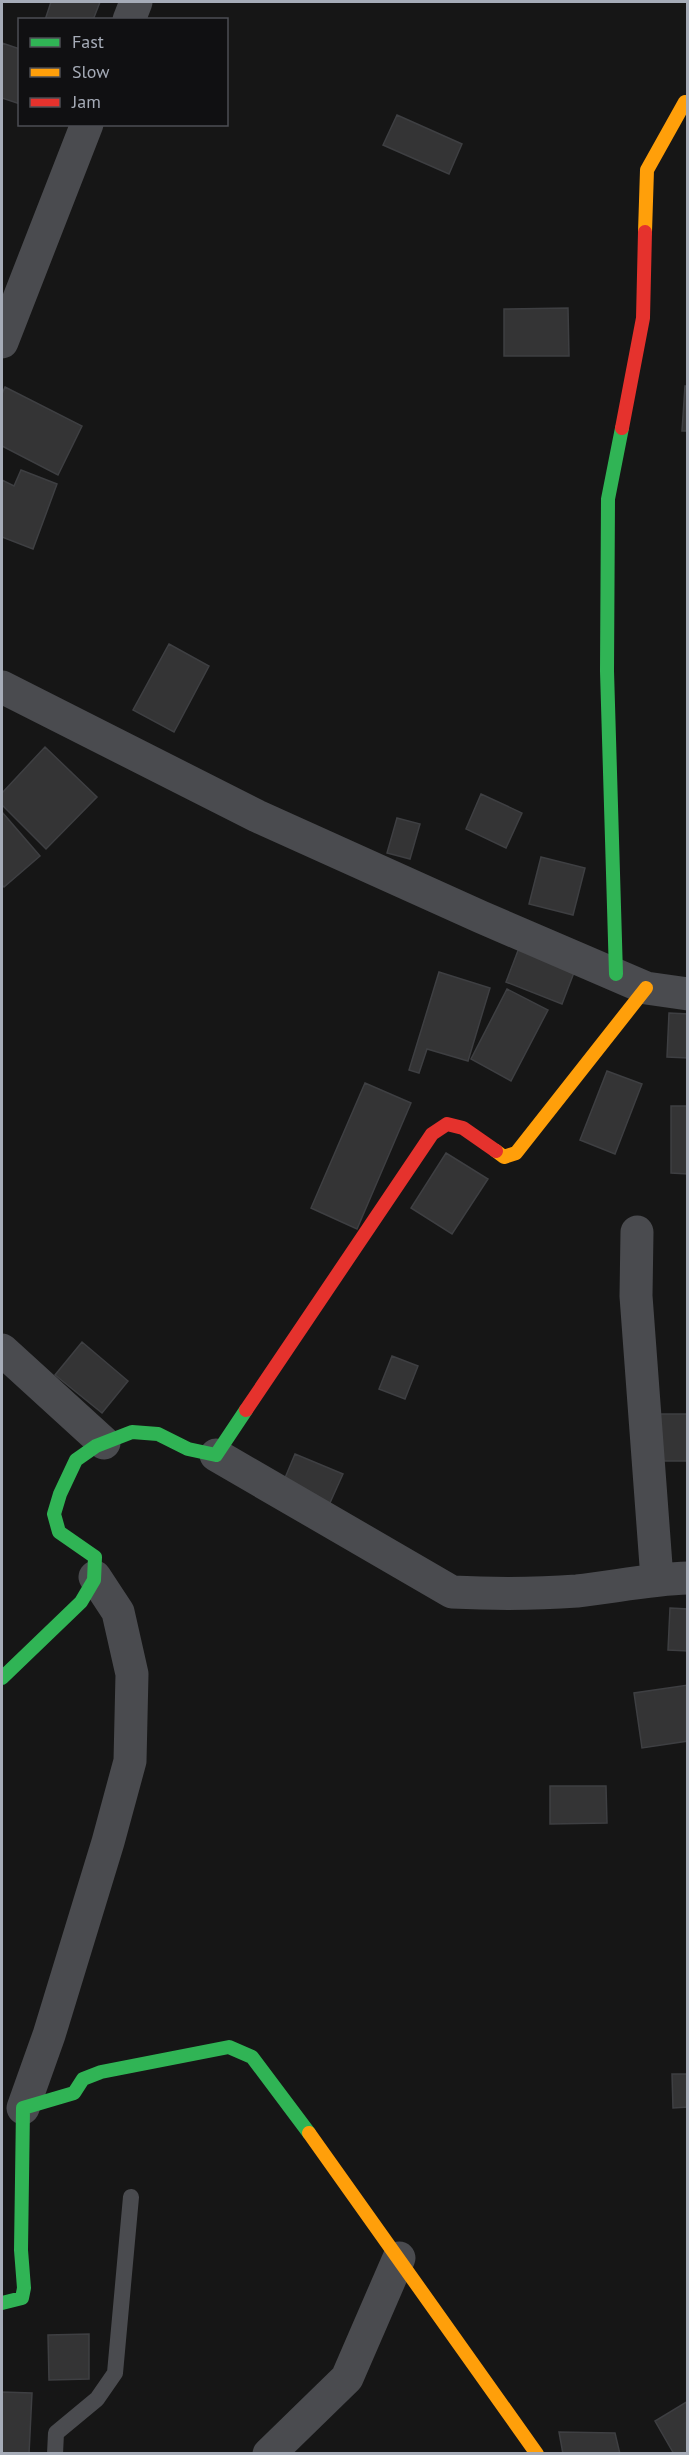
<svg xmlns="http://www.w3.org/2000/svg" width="689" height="2455" font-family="'PT Sans',sans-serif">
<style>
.building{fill:#343435;stroke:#3e3f42;stroke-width:1.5}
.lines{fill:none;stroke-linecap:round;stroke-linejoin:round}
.lane{stroke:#4a4b4f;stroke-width:16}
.street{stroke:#4a4b4f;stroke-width:33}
.fast{stroke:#30b455;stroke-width:14}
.slow{stroke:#ff9f0a;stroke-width:14}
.jam{stroke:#e5322d;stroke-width:14}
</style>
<rect width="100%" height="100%" fill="#161616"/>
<!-- building -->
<path class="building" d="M51,2H100L93,20H45Z
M2,43L20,49V104L2,98Z
M397,115L462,144L449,174L383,145Z
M568,308L569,356H504V309Z
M685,386H688V431H682Z
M5,387L82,426L58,475L2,446V394Z
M21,470L57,484L33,549L2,537V480L14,486Z
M169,644L209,666L174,732L133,710Z
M45,747L97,797L46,849L2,805V793Z
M481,794L522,813L506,848L466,829Z
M2,812L40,856L4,887L2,885Z
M397,818L420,824L410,859L387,853Z
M541,857L585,868L573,915L529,904Z
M519,948L575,970L562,1004L506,982Z
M439,972L490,988L468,1061L427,1049L419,1073L409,1070Z
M507,989L548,1010L511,1081L471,1059Z
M669,1013L688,1014V1058L667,1057Z
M607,1071L642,1084L615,1154L580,1140Z
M365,1083L411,1103L357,1229L311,1208Z
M671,1106H688V1174L671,1173Z
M446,1153L488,1179L452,1234L411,1208Z
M82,1342L128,1381L102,1413L55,1375Z
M392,1356L418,1366L405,1399L379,1389Z
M655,1414H688V1461H656Z
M295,1454L343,1474L329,1505L282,1485Z
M670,1608L688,1609V1651L668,1650Z
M688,1685V1741L642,1748L634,1693Z
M550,1786H606L607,1823L550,1824Z
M672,2074H688V2107L673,2108Z
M89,2334V2379L49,2380L48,2335Z
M2,2392L32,2393L29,2454H2Z
M688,2401V2454H674L655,2421Z
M559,2432L615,2433L620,2454H563Z"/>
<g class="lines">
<!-- lane -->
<path class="lane" d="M55,2454L56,2433L97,2399L115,2373L131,2197"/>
<!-- street -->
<path class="street" d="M129,20L136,2
M2,342L87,124
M2,687L257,816L481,917L646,988L688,994
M637,1232L636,1296L657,1579
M2,1350L104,1443
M216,1455L452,1592C493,1594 536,1594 577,1591C614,1587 650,1579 688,1578
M23,2108L49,2035L108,1842L130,1761L132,1674L118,1612L95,1577
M269,2454L347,2378L399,2258"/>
<!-- fast -->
<path class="fast" d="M616,974L607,671L608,499L622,428
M2,1678L81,1602L94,1580L95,1557L59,1532L54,1514L60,1494L76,1460L96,1446L132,1432L158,1434L188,1449L216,1455L246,1410
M2,2303L22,2298L24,2288L21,2250L23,2108L74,2093L83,2079L101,2072L229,2047L252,2057L309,2133"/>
<!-- slow -->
<path class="slow" d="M645,232L647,170L685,102
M496,1151L504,1157L516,1153L646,988
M309,2133L537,2454"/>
<!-- jam -->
<path class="jam" d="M622,428L643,318L645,232
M246,1410L432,1134L447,1124L463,1128L496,1151"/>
</g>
<!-- border -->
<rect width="689" height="2455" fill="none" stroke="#a6acb8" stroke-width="6"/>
<!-- legend -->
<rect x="18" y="18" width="210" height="108" fill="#101012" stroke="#4c4e54" stroke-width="1.5"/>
<rect x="30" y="38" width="30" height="9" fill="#30b455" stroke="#4c4e54" stroke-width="1.5"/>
<text x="72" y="48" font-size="18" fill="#a6acb8">Fast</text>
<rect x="30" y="68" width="30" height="9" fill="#ff9f0a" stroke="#4c4e54" stroke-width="1.5"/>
<text x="72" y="78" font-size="18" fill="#a6acb8">Slow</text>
<rect x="30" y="98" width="30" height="9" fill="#e5322d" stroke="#4c4e54" stroke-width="1.5"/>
<text x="72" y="108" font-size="18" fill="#a6acb8">Jam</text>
</svg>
